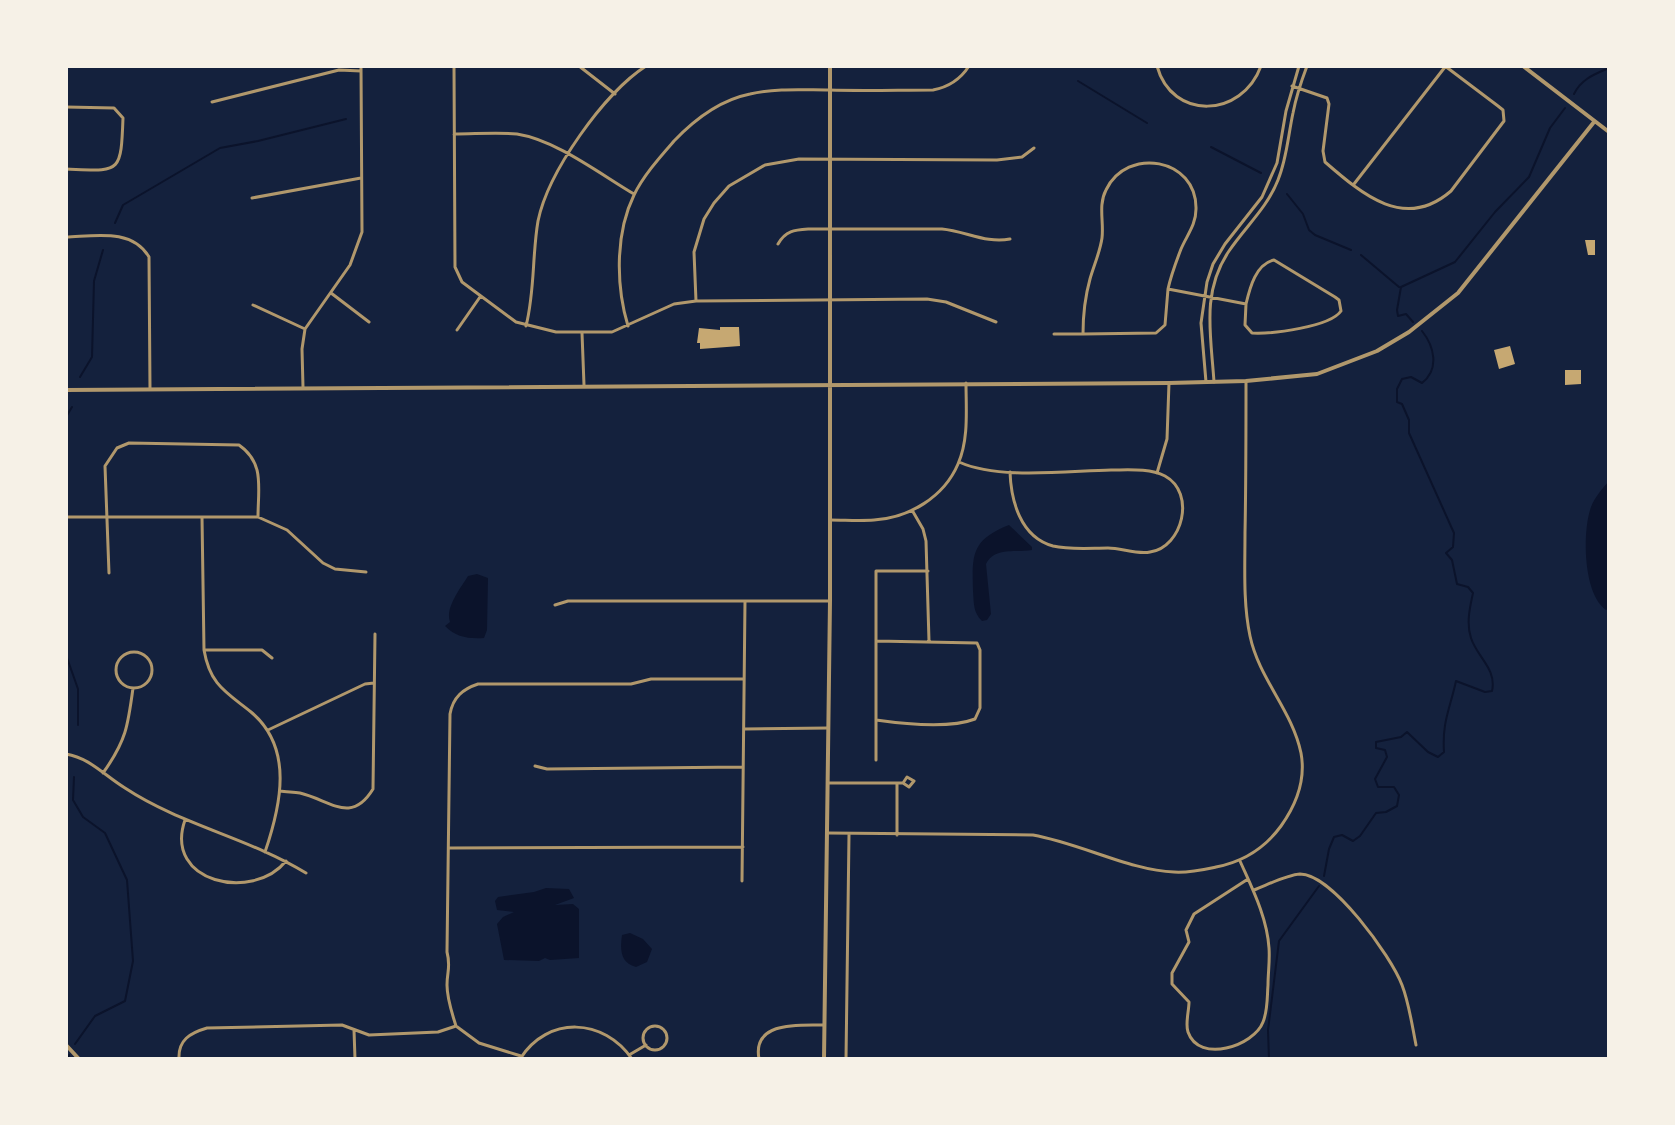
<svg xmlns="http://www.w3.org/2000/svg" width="1675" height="1125" font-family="Signika,sans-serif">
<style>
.water{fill:#0b132b}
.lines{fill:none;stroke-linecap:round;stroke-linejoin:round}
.stream{stroke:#0b132b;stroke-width:2}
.building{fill:#c6a872}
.minor{stroke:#b1986c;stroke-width:3}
.tertiary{stroke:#b1986c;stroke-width:4}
</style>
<rect width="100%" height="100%" fill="#14213d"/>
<!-- water -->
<path class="water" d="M1609,481V608L1606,610C1583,594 1582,532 1591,507C1595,497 1602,489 1609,481Z
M1009,525L1032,547V550C1017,553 995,546 986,564L991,614L987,620L982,621C973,612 974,604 973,591C972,555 971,540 1009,525Z
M477,574L488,578L487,630L484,638C468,639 456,637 445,626L450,622C445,608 460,589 468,576Z
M546,888L569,889L574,898L555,905L573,904L579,909V958L550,960L545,958L539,961L504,960L497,924L503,917L514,912L497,910L495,901L498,897L534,892Z
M630,933L643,939L652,949L647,962L636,967C620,963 620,949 622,935Z"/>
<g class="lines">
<!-- stream -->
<path class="stream" d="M1078,81L1147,123
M1574,94C1581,79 1595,74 1609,68
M1211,147L1261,173
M1287,194L1303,214L1309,230L1315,235L1351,250
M115,223L123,205L220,148L258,141L346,119
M1361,255L1399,287
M1413,322L1406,314L1398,316L1397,310L1401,287L1455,262L1495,212L1529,177L1550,128L1565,108
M80,377L92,357L94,281L103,250
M66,417L72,407
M66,606V613
M66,655L78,689V725
M74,777L73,800L83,817L105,833L127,880L133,961L125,1001L95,1016L75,1044
M1324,876L1329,849L1334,837L1342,835L1353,841L1360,836L1376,813L1386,812L1397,806L1399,795L1394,787H1378L1375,779L1387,757L1385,750L1376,748V742L1401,737L1407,732L1428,752L1438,757L1444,752C1442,721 1450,709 1456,681L1485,692L1492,691C1497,669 1477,657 1471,638C1466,623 1470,607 1473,593L1468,587L1457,584L1452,560L1446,553L1453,547L1454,533L1409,433V420L1402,404L1397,402V389L1402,379L1411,377L1422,383C1440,369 1434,346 1422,331
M67,1059L69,1055
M1269,1059L1268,1030L1279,941L1319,886
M1308,1059H1313"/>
</g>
<!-- building -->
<path class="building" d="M1585,240H1595V255H1588Z
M720,327H739L740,346L700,349V343H697L699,328L720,330Z
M1510,346L1515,364L1499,369L1494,350Z
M1565,370H1581V384L1565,385Z"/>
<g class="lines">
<!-- minor -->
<path class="minor" d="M454,66L455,267L462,282L516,322L556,332H612L674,304L696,301L927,299L946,302L996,322
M579,66L615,94
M1157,66C1172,121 1242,118 1261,66
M1292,86L1327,98L1329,104L1323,151L1325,162C1363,195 1405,231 1451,191L1504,121L1503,110L1498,106L1445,66
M212,102L339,70L361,71
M66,107L114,108L123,118C121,175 120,171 66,169
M454,134C475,134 497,132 517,134C556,140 600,174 634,194
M1354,184L1445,67
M252,198L361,178
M66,237C95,236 132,228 149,257L150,389
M778,244C786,230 795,230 810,229H942C965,231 987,244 1010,239
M1168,289L1165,325L1156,333L1083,334C1083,315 1085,297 1090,279C1094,265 1100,252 1102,238C1104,222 1098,205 1106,190C1127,146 1197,158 1196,209C1196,225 1187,235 1181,249C1176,262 1171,275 1168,289L1246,304L1245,325L1252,333C1272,334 1330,327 1341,311L1339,300L1335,297L1274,260C1256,264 1250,287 1246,304
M331,293L369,322
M696,301L694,252L704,219L714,203L729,186L765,165L799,159L997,160L1022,157L1034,148
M253,305L305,329
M526,326C535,291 532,256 538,221C548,172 604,93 646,66
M628,326C616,286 615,234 634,195C643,176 660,157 674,141C695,119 720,100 750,94C776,88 803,90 829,90C864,91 898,90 933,90C949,87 960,80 969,66
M457,330L480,297
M582,333L584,385
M1054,334H1083
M1206,382L1201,323L1207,282L1213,264L1225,244L1262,197L1277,163L1286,111L1299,66
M1214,382C1211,335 1201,292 1229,251C1246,226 1267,208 1278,180C1287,158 1288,136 1293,113C1296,97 1301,82 1307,66
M303,387L302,349L305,329L350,265L362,232L361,66
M959,462C999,480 1066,471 1111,470C1128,470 1149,468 1165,476C1196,493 1183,547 1150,552C1138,555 1121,548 1108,548C1091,548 1070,550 1053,546C1020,537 1011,500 1010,472
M1157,473L1167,439L1169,383
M912,510L923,529L926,541L929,641
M66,517H258L287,530L323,563L335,569L366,572
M202,517L204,650C210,685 226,692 251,712C294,748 281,805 265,852
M830,520C845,520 860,521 874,520C909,518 944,497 958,464C969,439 966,409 966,383
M109,573L105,466L117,448L129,443L239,445C265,463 258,488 258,517
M555,605L568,601H830
M876,641L977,643L980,650V708L975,719C949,729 904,724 876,720
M204,650H262L272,658
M116 670a18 18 0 1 1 36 0a18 18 0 1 1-36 0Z
M744,729L828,728
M268,730L365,684L374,683
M66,754C90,758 105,776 125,788C181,825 249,838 306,873
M876,760V571H928
M535,766L547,769L743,767
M103,773C126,741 128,726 133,688
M828,783H903L909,787L914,781L907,777L903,783
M897,783V835
M280,791C286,792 293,792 300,793C330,800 351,825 373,789L375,634
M185,820C163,883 253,902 286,861
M828,833L1033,835C1079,843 1132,871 1174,872C1189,873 1202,870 1216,867C1242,862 1265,848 1281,826C1296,805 1306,780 1301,753C1292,710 1259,679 1250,636C1243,603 1245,567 1245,533C1246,483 1246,432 1246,381
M449,848L743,847
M1240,861C1252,888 1267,917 1269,948C1270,960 1268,973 1268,985C1267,997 1268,1010 1263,1022C1254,1046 1199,1064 1188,1032C1185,1024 1189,1011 1189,1002L1172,984V973L1189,942L1186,930L1194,914L1248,879
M742,881L745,601
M1254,890C1267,885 1286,875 1300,874C1332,874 1391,956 1402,985C1409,1003 1412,1025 1416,1045
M643 1038a12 12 0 1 1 24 0a12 12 0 1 1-24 0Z
M354,1030L355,1059
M629,1055L646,1045
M521,1056L479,1043L456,1026C452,1013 447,999 447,985C447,971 451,967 447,952L450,714C453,697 463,689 478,684H631L651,679H744
M179,1059C178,1040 190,1033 207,1028L342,1025L369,1035L438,1032L456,1026
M520,1059C548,1015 604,1018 632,1059
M759,1059C752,1021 799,1025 824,1025
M846,1059L849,835"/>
<!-- tertiary -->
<path class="tertiary" d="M1523,66L1609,132
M66,390L1169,383L1246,381L1317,374L1377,351L1409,332L1458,293L1594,122
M66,1045L79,1059
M824,1059L830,601V66"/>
</g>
<!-- border -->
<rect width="1675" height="1125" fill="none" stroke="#f6f1e7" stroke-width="136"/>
</svg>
